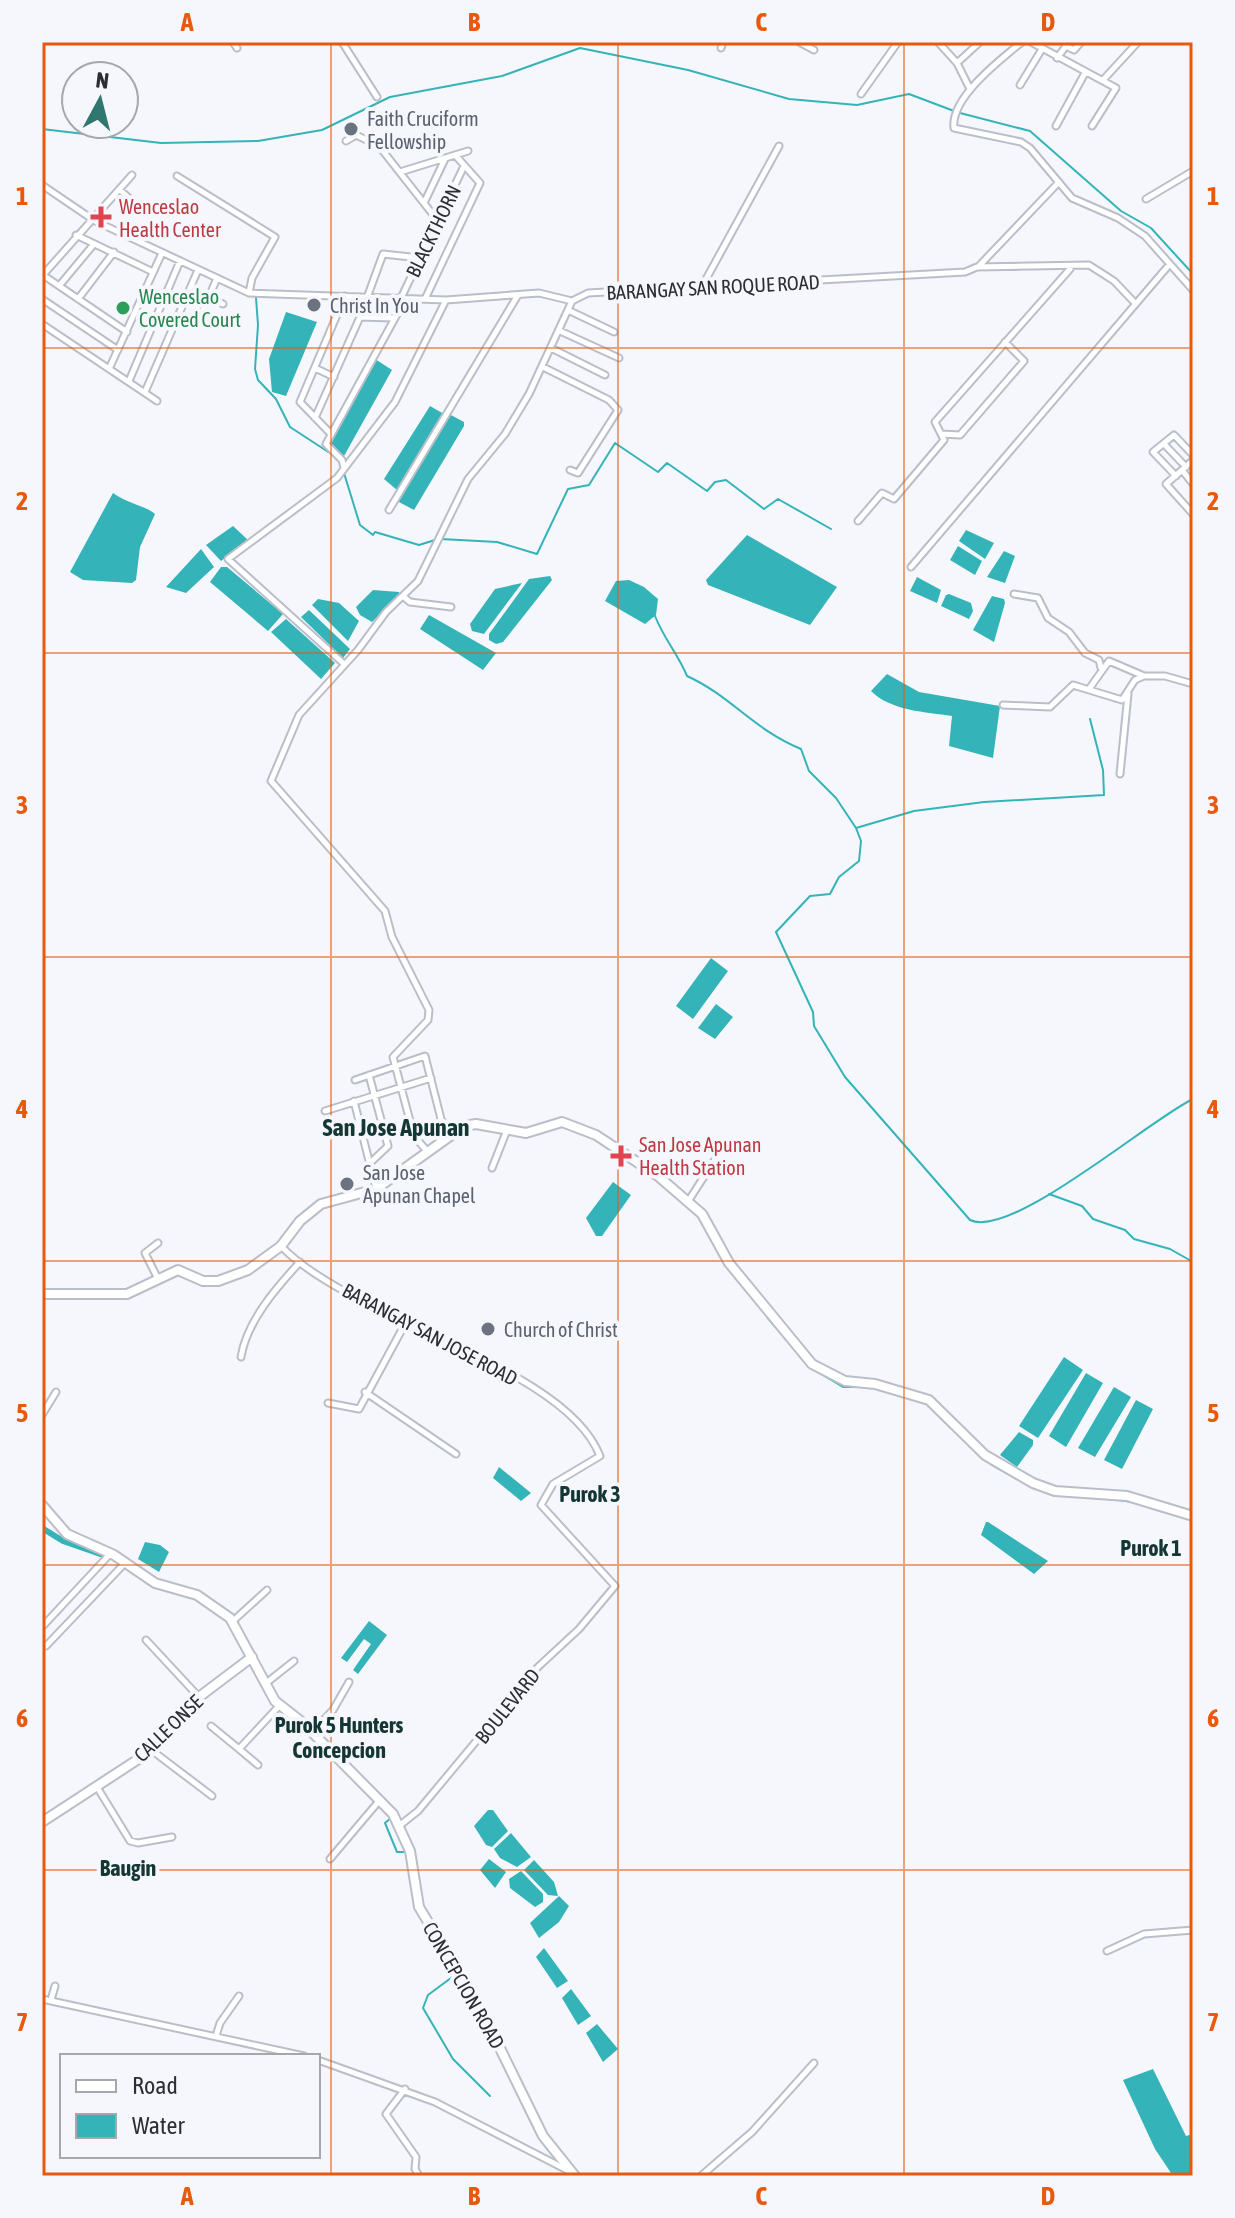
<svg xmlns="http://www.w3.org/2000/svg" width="1235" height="2218" font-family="'Asap Condensed',sans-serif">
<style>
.water{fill:#34b4b8}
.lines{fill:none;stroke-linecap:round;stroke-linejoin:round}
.stream{stroke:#34b4b8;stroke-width:2}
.canal{stroke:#34b4b8;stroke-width:6}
.street-casing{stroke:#babec8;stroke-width:9}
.secondary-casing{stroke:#babec8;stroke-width:12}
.street{stroke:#fff;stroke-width:5}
.secondary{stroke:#fff;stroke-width:8}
.grid{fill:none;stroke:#e8590c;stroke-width:2;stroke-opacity:0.55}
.worship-dot{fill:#6b7280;stroke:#f5f7fd;stroke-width:3}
.health-dot{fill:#e0444e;stroke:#f5f7fd;stroke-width:3}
.leisure-dot{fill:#2e9e5b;stroke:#f5f7fd;stroke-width:3}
.labels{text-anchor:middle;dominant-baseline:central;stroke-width:8;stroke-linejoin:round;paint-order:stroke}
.worship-label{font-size:20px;fill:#5b616d;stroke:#f5f7fd;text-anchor:start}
.health-label{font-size:20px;fill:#be3a42;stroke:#f5f7fd;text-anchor:start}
.street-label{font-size:20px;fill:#2c2e31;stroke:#f5f7fd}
.leisure-label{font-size:20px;fill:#27864d;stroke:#f5f7fd;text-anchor:start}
.neighbourhood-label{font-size:22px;font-weight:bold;fill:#153733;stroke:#f5f7fd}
.quarter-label{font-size:24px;font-weight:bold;fill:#153733;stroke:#f5f7fd}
.neatline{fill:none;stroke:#e8590c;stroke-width:3}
.grid-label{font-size:26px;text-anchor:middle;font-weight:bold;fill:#e8590c}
</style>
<rect width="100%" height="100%" fill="#f5f7fd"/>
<!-- water -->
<path class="water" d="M286,312L317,322L286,396L272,392L269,359Z
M375,359L392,370L344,456L334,450L331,442Z
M430,406L444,414L397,490L384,479Z
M449,414L464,422V426L414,510L397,501Z
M113,493C126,503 146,506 155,514L140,547L136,580L132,583L83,580L70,572Z
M233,526L248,540L221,561L206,545Z
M966,530L994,543L985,559L959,541Z
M747,535L837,587L810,625L708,585L706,580Z
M958,546L982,561L975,575L950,560Z
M201,549L214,567L186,593L166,587Z
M1004,551L1015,556L1005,583L987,577Z
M221,567H227L283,614L268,631L210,582Z
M550,576L552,580L503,642L496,644L489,640V634L529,579Z
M917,577L941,590L937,603L910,591Z
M629,580L644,587L658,599L656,615L645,624L605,601L616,581Z
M522,583L484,634L472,631L470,624L495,589Z
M373,590L399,592L400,595L372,622L360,615L356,607Z
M949,594L971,603L973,611L969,619L941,606L946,595Z
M992,596L1004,599L1005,603L994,642L973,630Z
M318,599L339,603L359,621L348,641L312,605Z
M309,610L350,649L343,658L301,617Z
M429,615L496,653L483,670L420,629Z
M286,619L335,663L321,679L271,632Z
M887,674L919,692L1000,706L993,758L949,746L952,716C926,712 891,711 871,691Z
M711,958L728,971L693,1019L676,1006Z
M716,1004L733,1017L715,1039L698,1028Z
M613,1182L631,1195L602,1236H596L586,1218Z
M1064,1357L1083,1370L1038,1438L1019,1426Z
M1086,1373L1103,1383L1066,1447L1049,1436Z
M1114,1387L1131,1397L1095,1457L1078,1448Z
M1136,1400L1153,1409L1122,1469L1104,1460Z
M1019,1432L1033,1440V1445L1017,1467L1000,1455Z
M499,1467L531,1493L521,1501L493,1478Z
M986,1522H988L1048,1561L1034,1574L981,1535Z
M145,1542L160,1545L169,1552L159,1572L138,1559Z
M369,1621L387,1635L358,1674L353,1670L371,1644L364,1639L347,1662L341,1658Z
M488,1810H493L508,1831L492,1847L486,1845L474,1826Z
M511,1833L531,1857L517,1867L500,1858L494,1849Z
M489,1859L506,1872L495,1888L480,1870Z
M534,1860L554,1882L558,1896L548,1895L524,1870Z
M521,1871L543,1894V1902L535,1907L510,1888L509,1879Z
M559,1896L569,1906L559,1922L539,1938L530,1923Z
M544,1948L568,1981L557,1988L536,1957Z
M571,1989L591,2016L578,2025L562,1998Z
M597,2024L618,2049L603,2062L586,2033Z
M1153,2069L1186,2136L1193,2134V2176H1173L1155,2149L1123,2080Z"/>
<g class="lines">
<!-- stream -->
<path class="stream" d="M960,113L1030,131L1121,211L1151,228L1193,274
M42,129L161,143L258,141L322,130L390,97L502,76L580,48L688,70L789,99L857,105L909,94L954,111
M256,298L258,325L255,369L258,380L276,399L290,427L336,457
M344,473L360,525L373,535L375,532L419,545L435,540
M441,539L497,542L537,554L568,489L589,485L615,443L658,472L667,463L707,491L715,482L726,480L764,509L778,499L831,529
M655,616C664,639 678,654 687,676C731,696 754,730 801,749L809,771L836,798L856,828L914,811L984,802L1104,795L1103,770L1090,719
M856,828L861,841L859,861L839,877L830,894L810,896L776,932L813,1012L814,1026L845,1077L970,1220C1011,1240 1150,1119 1193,1099
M1049,1194L1082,1206L1093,1219L1125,1230L1134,1239L1170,1249L1193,1262
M767,1317L808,1365
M813,1369L843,1387H869
M902,1396L927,1404
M954,1430L992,1465L1035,1489
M1106,1498L1132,1502
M125,1567L153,1587L173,1592
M257,1676L268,1695
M324,1749L345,1770
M391,1818L385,1823L397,1852H405
M409,1872L414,1901
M1183,1933L1193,1934
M455,1975L428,1995L423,2008L453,2059L490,2096"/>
<!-- canal -->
<path class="canal" d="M42,1528L63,1541L106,1556"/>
<!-- street casing -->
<g class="street-casing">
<path id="street" d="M233,42L237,48
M342,42L377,97
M799,42L814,50
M938,42L957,63L970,89
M1022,42C1001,59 950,98 954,128L1021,142L1030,148L1072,198L1118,218L1145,236L1193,290
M1031,42L1116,88L1092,126
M721,48L723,42
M1057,58L1066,46L1074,50L1081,42
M957,63L980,42
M1103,80L1138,42
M1020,85L1042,49
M861,94L898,42
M1056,126L1085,73
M346,141L356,135L379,146L438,221
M400,172L468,151
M177,176L275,237L252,278L249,293
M42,185L95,221L249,293L446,300L539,293L572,301
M120,190L138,206
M1146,199L1193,171
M424,203L445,159
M76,235L153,272
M978,267L1059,182
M43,275L127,332
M42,276L132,175
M217,278L209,297L223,304
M59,286L94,244
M705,289V281L779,146
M42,299L118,350
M78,299L114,252
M425,299L480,183L456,156
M570,311L614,332
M200,317L209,297
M360,317L392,318
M42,324L157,401
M560,331L619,358
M551,348L605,375
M543,367L609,400L618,410L578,473L570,470
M315,368L334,377
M109,369L162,253
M129,381L180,261
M145,392L198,270
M315,418L360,317L383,254L420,258
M331,434L300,402L345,296
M941,434L960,435L1024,361L1005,342
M1164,444L1186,467
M1193,460L1182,470L1193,484
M344,468L342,460L326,444L401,307L402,296L464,166
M1182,470L1166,484L1193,514
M1176,476L1153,452L1174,435L1193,455
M389,510L518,295
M858,521L882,493L894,499L944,440L935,422L1070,269
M911,567L1169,265
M1014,594L1038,598L1048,618L1069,632L1085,653L1099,660L1101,668
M404,597L410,602L451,607
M343,663L228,559L337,478L395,402L446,300
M1089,689L1109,661L1144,676H1165L1193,684
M1003,705L1050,707L1073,685L1122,700L1135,680L1144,676
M1120,774L1128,694
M369,1075L388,1146L369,1164
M355,1080L425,1056L441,1119L450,1134
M354,1101L376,1189
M325,1111L431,1078
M427,1151L414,1136L393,1057L428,1020L429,1010L392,937L385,911L271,781L299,715L358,650L386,612L418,581L468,479L505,434L529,394L572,301L588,293L965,272L977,267L1089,265L1114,281L1135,303
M492,1168L507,1130
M689,1200L716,1158
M158,1243L145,1253L158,1279
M281,1246C351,1320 565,1365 600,1456L553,1484L541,1505L615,1586L579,1629L538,1667L418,1811L399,1826
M241,1357C247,1321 276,1288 300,1262
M365,1392L456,1454
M328,1403L359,1409L406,1322
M42,1415L56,1392
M233,1621L267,1590
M42,1627L110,1554
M146,1640L199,1697
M46,1646L125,1563
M265,1684L294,1661
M211,1726L239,1749L280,1705
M312,1732L333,1710L349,1682
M150,1749L212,1796
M239,1749L258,1765
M97,1787L130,1841L138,1843L172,1837
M330,1859L379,1801
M1107,1951L1144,1934L1193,1930
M42,1999L304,2056
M51,2000L55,1986
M216,2036L220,2023L239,1996
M318,2060L435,2102L569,2171
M405,2089L386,2114L416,2157L415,2169L419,2176
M701,2176L752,2132L814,2063"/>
</g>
<!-- secondary casing -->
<g class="secondary-casing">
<path id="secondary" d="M42,1294H127L178,1270L203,1281H218L248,1270L281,1246L300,1221L321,1204L376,1189L464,1126L476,1124L526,1133L562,1122L596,1135L658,1176L702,1214L729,1263L812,1364L845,1381L875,1384L929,1400L985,1455L1033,1483L1055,1491L1127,1496L1193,1516
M42,1505L67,1534L114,1555L155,1583L197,1595L230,1618L275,1701L303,1723L393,1814L410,1851L419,1907L455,1967L470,2001L492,2032L543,2136L575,2176
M42,1822L140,1758L199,1697L252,1657"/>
</g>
<!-- street -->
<use href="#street" class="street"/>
<!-- secondary -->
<use href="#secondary" class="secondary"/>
</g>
<!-- grid -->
<path class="grid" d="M331,42V2176M618,42V2176M904,42V2176M42,348H1193M42,653H1193M42,957H1193M42,1261H1193M42,1565H1193M42,1870H1193"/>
<!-- markers -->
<g class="worship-dot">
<circle cx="351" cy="129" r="8"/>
<circle cx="314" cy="305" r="8"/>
<circle cx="347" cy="1184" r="8"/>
<circle cx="488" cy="1329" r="8"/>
</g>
<g class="health-dot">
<path d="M97 205h8v8h8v8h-8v8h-8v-8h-8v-8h8z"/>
<path d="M617 1144h8v8h8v8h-8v8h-8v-8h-8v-8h8z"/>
</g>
<circle class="leisure-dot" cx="123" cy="308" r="8"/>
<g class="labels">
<!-- worship labels -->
<g class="worship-label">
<text x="367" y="118">Faith Cruciform<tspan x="367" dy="23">Fellowship</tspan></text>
<text x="330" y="305">Christ In You</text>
<text x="363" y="1172">San Jose<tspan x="363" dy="23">Apunan Chapel</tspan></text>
<text x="504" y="1329">Church of Christ</text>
</g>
<!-- health labels -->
<g class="health-label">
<text x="119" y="206">Wenceslao<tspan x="119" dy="23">Health Center</tspan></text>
<text x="639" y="1144">San Jose Apunan<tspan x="639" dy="23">Health Station</tspan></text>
</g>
<!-- street labels -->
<g class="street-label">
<text transform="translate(433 231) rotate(-64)">BLACKTHORN</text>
<text transform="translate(713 287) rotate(-3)">BARANGAY SAN ROQUE ROAD</text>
<text transform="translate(430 1334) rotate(28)">BARANGAY SAN JOSE ROAD</text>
<text transform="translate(507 1706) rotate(-51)">BOULEVARD</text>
<text transform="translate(168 1728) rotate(-44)">CALLE ONSE</text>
<text transform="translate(464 1985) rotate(60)">CONCEPCION ROAD</text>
</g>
<!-- leisure labels -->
<g class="leisure-label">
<text x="139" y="296">Wenceslao<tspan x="139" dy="23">Covered Court</tspan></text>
</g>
<!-- neighbourhood labels -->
<g class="neighbourhood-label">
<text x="590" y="1494">Purok 3</text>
<text x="1151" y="1548">Purok 1</text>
<text x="339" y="1725">Purok 5 Hunters<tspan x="339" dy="25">Concepcion</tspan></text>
<text x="128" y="1868">Baugin</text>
</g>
<!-- quarter labels -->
<g class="quarter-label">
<text x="396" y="1127">San Jose Apunan</text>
</g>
</g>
<!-- border -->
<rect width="1235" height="2218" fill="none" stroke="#f5f7fd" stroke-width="88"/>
<!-- legend -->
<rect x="60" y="2054" width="260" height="104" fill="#f5f7fd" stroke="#a5a7ab" stroke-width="2"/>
<rect x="76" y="2080" width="40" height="12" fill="#ffffff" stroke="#a5a7ab" stroke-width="2"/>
<text x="132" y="2094" font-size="24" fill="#2c2e31">Road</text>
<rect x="76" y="2114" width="40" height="24" fill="#34b4b8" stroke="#a5a7ab" stroke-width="2"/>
<text x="132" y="2134" font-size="24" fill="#2c2e31">Water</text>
<!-- north arrow -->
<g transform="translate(100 100) rotate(7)"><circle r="38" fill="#f5f7fd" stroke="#a5a7ab" stroke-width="2"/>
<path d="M0-6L14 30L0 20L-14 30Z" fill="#30776f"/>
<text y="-12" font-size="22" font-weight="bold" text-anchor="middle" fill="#2c2e31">N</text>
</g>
<rect x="44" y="44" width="1147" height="2130" class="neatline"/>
<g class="grid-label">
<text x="187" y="31">A</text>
<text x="474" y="31">B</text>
<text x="761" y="31">C</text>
<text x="1048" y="31">D</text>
<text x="22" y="205">1</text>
<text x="1213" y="205">1</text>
<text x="22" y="510">2</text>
<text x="1213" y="510">2</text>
<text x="22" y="814">3</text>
<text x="1213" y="814">3</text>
<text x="22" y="1118">4</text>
<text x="1213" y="1118">4</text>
<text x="22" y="1422">5</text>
<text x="1213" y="1422">5</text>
<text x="22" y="1727">6</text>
<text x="1213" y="1727">6</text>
<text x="22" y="2031">7</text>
<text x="1213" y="2031">7</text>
<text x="187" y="2205">A</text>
<text x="474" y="2205">B</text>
<text x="761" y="2205">C</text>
<text x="1048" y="2205">D</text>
</g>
</svg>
